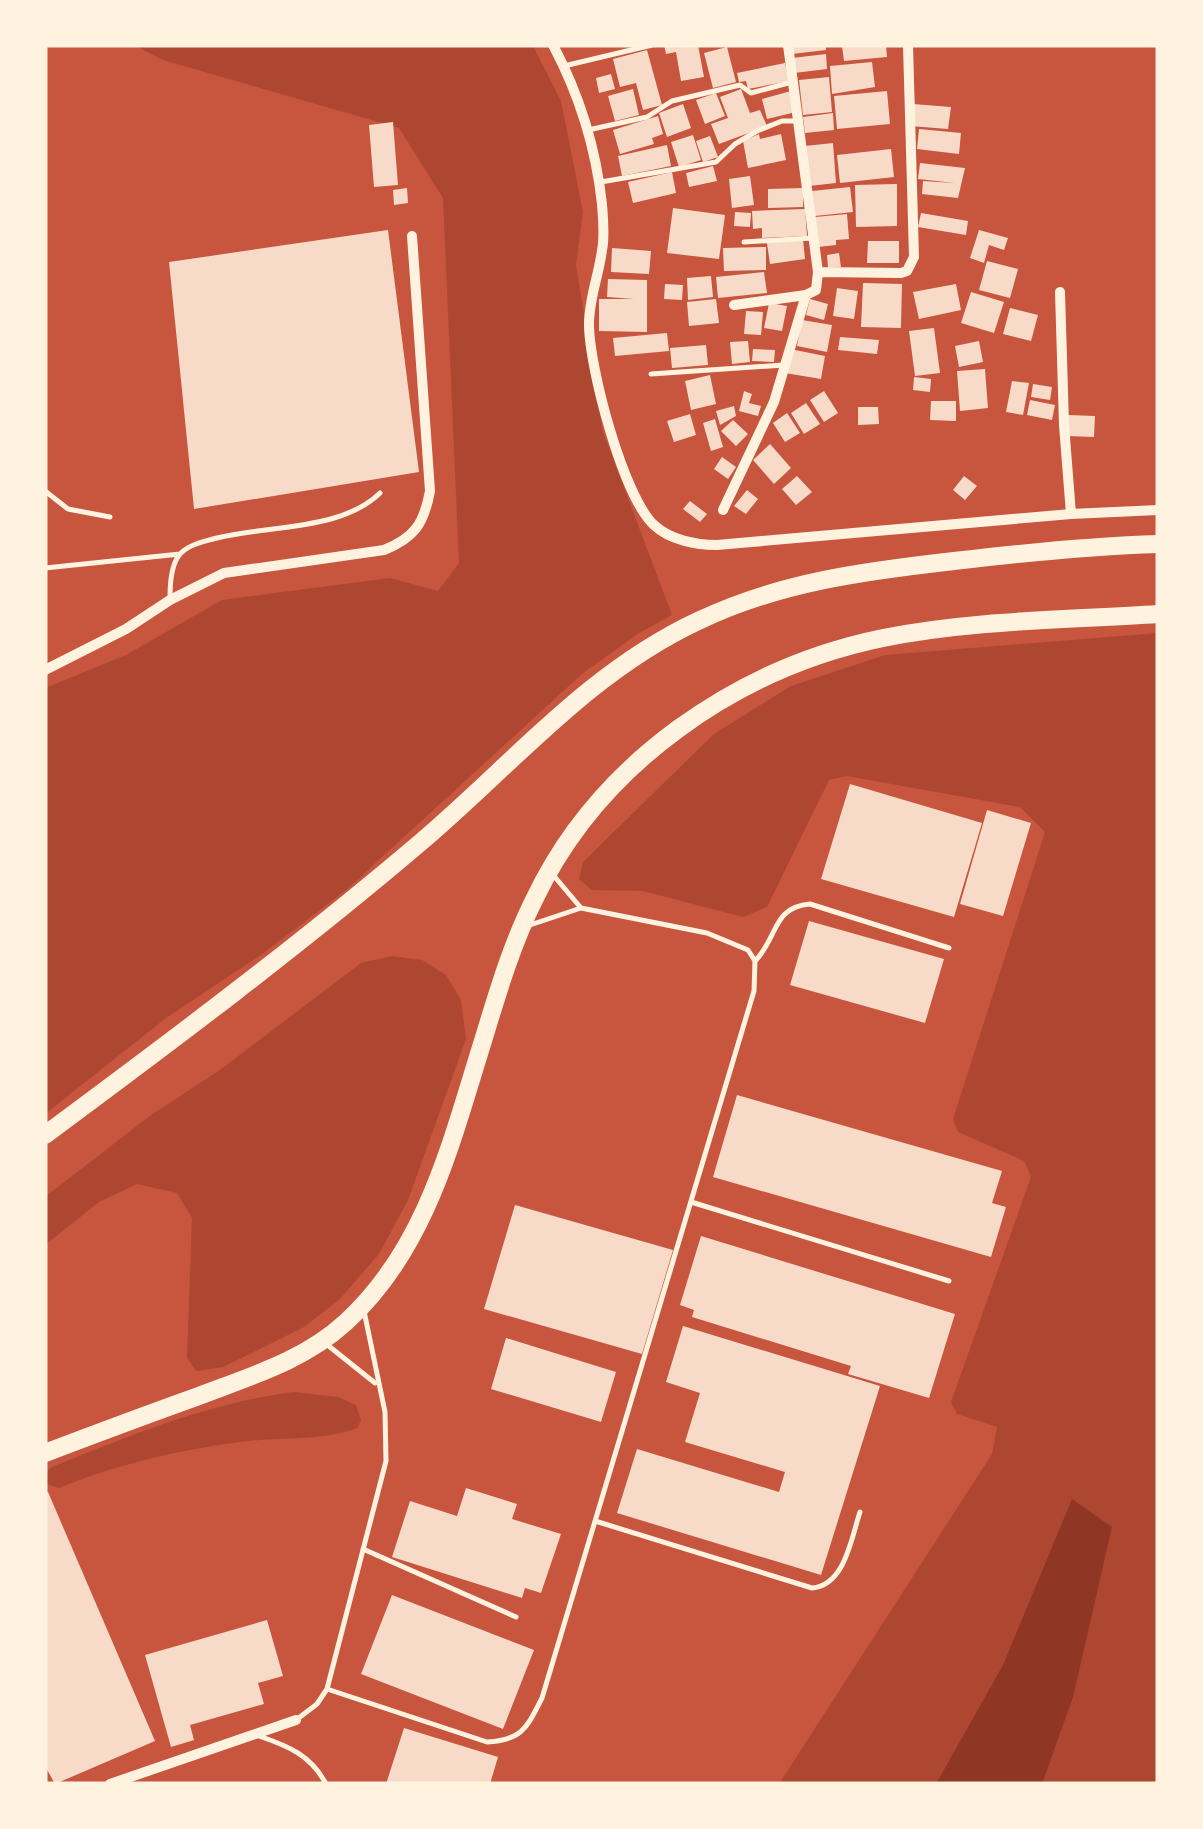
<svg xmlns="http://www.w3.org/2000/svg" width="1203" height="1829" font-family="'PT Sans',sans-serif">
<style>
.green{fill:#ae4732}
.water{fill:#8f3625}
.building{fill:#f7dbc8}
.lines{fill:none;stroke-linecap:round;stroke-linejoin:round}
.service{stroke:#fff3e0;stroke-width:5}
.minor{stroke:#fff3e0;stroke-width:10}
.primary{stroke:#fff3e0;stroke-width:18}
</style>
<rect width="100%" height="100%" fill="#c8553d"/>
<!-- green -->
<path class="green" d="M134,45L533,46L561,101L583,212L576,265L603,432L672,615L639,633L583,673L346,890L261,955L166,1018L45,1114V688L126,655L222,600L390,578L438,591L459,563L443,198L399,128L163,60Z
M1158,633V1784H779L992,1454L997,1427L957,1414L951,1402L1031,1177L1024,1161L958,1132L953,1119L1045,832L1020,807L847,776L829,780L767,907L743,917L643,891L592,890L579,879L583,862L714,734L791,686L885,655Z
M392,956L422,960L446,975L461,1000L466,1039L408,1200L379,1254L339,1300L304,1327L266,1346L223,1367L196,1371L187,1358L192,1218L177,1193L137,1184L99,1202L45,1245V1197L151,1115L220,1070L361,963Z
M293,1392L338,1397L356,1405L361,1420L357,1428C323,1441 286,1437 249,1441C186,1448 117,1464 59,1488L47,1484L45,1473L52,1467C131,1435 209,1403 293,1392Z"/>
<!-- water -->
<path class="water" d="M1072,1499L1112,1527L1073,1697L1042,1784H936L1003,1665Z"/>
<!-- building -->
<path class="building" d="M664,45H698L704,77L681,81L676,52L666,54Z
M791,45H826V50L792,54Z
M886,45L887,57L844,61L842,46Z
M727,47L736,82L713,88L704,53Z
M647,50L662,105L643,110L636,83L620,87L613,59Z
M826,54L827,69L794,73L792,58Z
M872,62L875,87L832,94L830,66Z
M785,63L789,81L748,89L746,81L739,82L737,73Z
M611,74L615,89L599,93L596,78Z
M829,77L832,112L803,115L799,80Z
M633,89L639,115L615,121L608,96Z
M741,89L750,113L760,110L767,126L719,144L711,124L728,118L720,97Z
M791,91L796,112L767,119L762,99Z
M887,91L890,124L837,129L834,96Z
M716,93L725,116L705,124L696,100Z
M683,104L691,128L667,137L659,113Z
M913,104L951,107L948,129L910,126Z
M833,113L834,130L805,133L803,117Z
M658,116L663,134L652,138L654,144L620,154L613,130Z
M393,122L398,185L374,187L369,125Z
M919,129L961,133L959,154L917,149Z
M759,134L760,139L781,134L786,160L748,168L743,141Z
M693,135L701,160L679,167L671,142Z
M710,136L718,157L703,162L696,141Z
M833,143L836,183L809,186L805,146Z
M667,145L671,166L622,176L618,156Z
M891,149L894,177L840,183L837,155Z
M920,163L965,168L958,198L922,194L923,181L955,183L918,179Z
M713,166L717,181L689,187L686,173Z
M672,172L676,193L633,203L628,182Z
M750,176L754,205L732,208L729,179Z
M897,184V226L856,227L855,185Z
M850,187L853,212L815,216L812,191Z
M407,188L408,203L394,205L393,190Z
M803,188V207L768,208V189Z
M673,208L725,215L719,259L667,253Z
M805,209L807,236L762,238V228L753,229L752,211Z
M735,212L751,213L750,227L734,226Z
M921,213L968,221L966,235L918,227Z
M847,214L849,239L836,240V245L818,247L815,217Z
M388,230L419,472L194,509L169,262Z
M979,230L1008,238L1004,250L989,245L984,263L970,258Z
M803,239L805,259L770,264L767,243Z
M868,241H899V263H867Z
M766,247V270L724,271L723,248Z
M612,248L651,251L649,274L611,272Z
M839,253L841,267L828,268L827,255Z
M987,261L1018,269L1010,298L979,290Z
M764,272L767,293L718,298L716,277Z
M711,276L713,297L688,300L687,278Z
M608,279L647,280V332L599,331V299H634L607,297Z
M863,283L902,284L901,328L861,327Z
M665,284L683,285L682,300L664,299Z
M956,284L961,310L919,319L913,292Z
M837,288L858,291L854,319L833,316Z
M971,292L1004,302L994,333L961,323Z
M716,299L719,323L689,326L687,302Z
M810,299L828,304L824,320L806,315Z
M769,303L787,306L782,331L764,328Z
M1010,308L1038,315L1031,341L1003,334Z
M746,311L763,312L761,335L744,334Z
M802,320L832,325L827,352L797,346Z
M934,328L940,373L915,376L909,331Z
M667,333L669,351L615,356L613,338Z
M840,337L879,340L877,354L838,350Z
M748,341L750,362L732,364L730,342Z
M979,341L983,362L959,367L955,346Z
M706,345L708,365L672,368L670,348Z
M753,349L775,350L774,362L752,361Z
M790,349L825,356L821,379L785,373Z
M985,369L988,408L960,411L957,371Z
M710,375L716,404L691,410L685,381Z
M914,377L931,379L930,392L913,390Z
M1012,381L1029,383L1023,415L1006,412Z
M1033,384L1052,387L1050,400L1031,397Z
M744,391L752,394L749,403L761,406L758,416L739,411Z
M824,391L838,413L824,422L810,400Z
M1030,400L1055,405L1052,420L1027,415Z
M931,401H956V421L930,420Z
M806,403L820,424L804,434L791,413Z
M734,406L736,416L720,425L716,411Z
M858,407H878L879,424L858,425Z
M787,413L800,433L785,442L773,423Z
M690,414L696,435L674,442L667,421Z
M1068,415L1095,416L1094,437L1067,436Z
M715,419L723,447L711,451L703,423Z
M733,420L748,434L736,446L721,431Z
M770,444L791,468L774,484L753,460Z
M722,457L736,467L728,479L714,469Z
M797,476L812,492L796,505L782,489Z
M964,476L977,486L965,500L953,490Z
M747,490L758,499L746,514L734,506Z
M690,501L707,514L700,522L683,509Z
M850,784L982,823L954,917L821,879Z
M987,810L1031,823L1003,916L960,904Z
M809,921L944,959L925,1023L790,985Z
M737,1095L1002,1171L992,1203L1006,1207L991,1257L713,1177Z
M515,1205L673,1250L642,1354L484,1309Z
M701,1236L955,1314L929,1398L848,1374L851,1366L692,1317L694,1310L680,1305Z
M683,1326L880,1386L821,1575L617,1513L637,1449L779,1492L785,1472L685,1442L700,1393L666,1382Z
M506,1338L616,1372L601,1422L491,1389Z
M466,1488L517,1504L512,1519L561,1534L541,1593L525,1588L522,1598L392,1557L410,1501L457,1516Z
M48,1492L155,1741L55,1784L45,1766V1493Z
M392,1595L534,1650L503,1729L361,1674Z
M267,1620L283,1676L258,1683L264,1704L190,1725L194,1740L171,1747L145,1655Z
M404,1728L498,1757L490,1784H386Z"/>
<g class="lines">
<!-- service -->
<path class="service" d="M564,66L652,45
M588,130L647,117L672,101L740,85L751,93L792,82
M601,182L716,162L735,144L757,131L782,121H796
M744,242L813,238
M651,374L784,365
M45,491L68,509L110,517
M45,568L180,554
M170,597C170,584 171,563 181,553C190,544 206,541 217,538C269,525 341,531 380,493
M554,876L581,908
M755,961C778,938 772,907 810,904L949,948
M691,1202L949,1281
M325,1343L375,1383
M595,1521L812,1588C845,1585 851,1539 860,1512
M363,1549L516,1617
M327,1689L487,1742C523,1740 527,1727 542,1698L754,991L755,961L748,950L707,933L581,908L527,926
M296,1720L317,1704L327,1689L386,1461L385,1412L364,1311
M259,1736C288,1746 311,1755 326,1784"/>
<!-- minor -->
<path class="minor" d="M553,45C579,94 596,149 602,204C603,218 605,236 602,250C599,275 589,298 589,324C589,367 623,496 654,525C670,540 696,545 717,545L1071,514L1158,510
M788,45L818,272L816,290L806,295
M818,272L901,273L907,271L914,257L908,45
M1060,292L1064,425L1071,514
M734,305L806,295
M723,510L774,402L806,295
M45,670L126,629L170,600L224,573L384,550C414,538 424,524 430,491L412,236
M110,1784L296,1720"/>
<!-- primary -->
<path class="primary" d="M45,1135C173,1040 300,945 421,842C512,765 587,673 698,621C779,582 866,571 954,561C1022,553 1090,546 1158,544
M45,1453C95,1434 146,1415 196,1397C248,1377 304,1361 346,1322C426,1249 451,1143 482,1044C497,995 511,946 534,900C599,763 737,668 883,638C973,620 1067,620 1158,614"/>
</g>
<!-- border -->
<rect width="1203" height="1829" fill="none" stroke="#fff3e0" stroke-width="95"/>
</svg>
